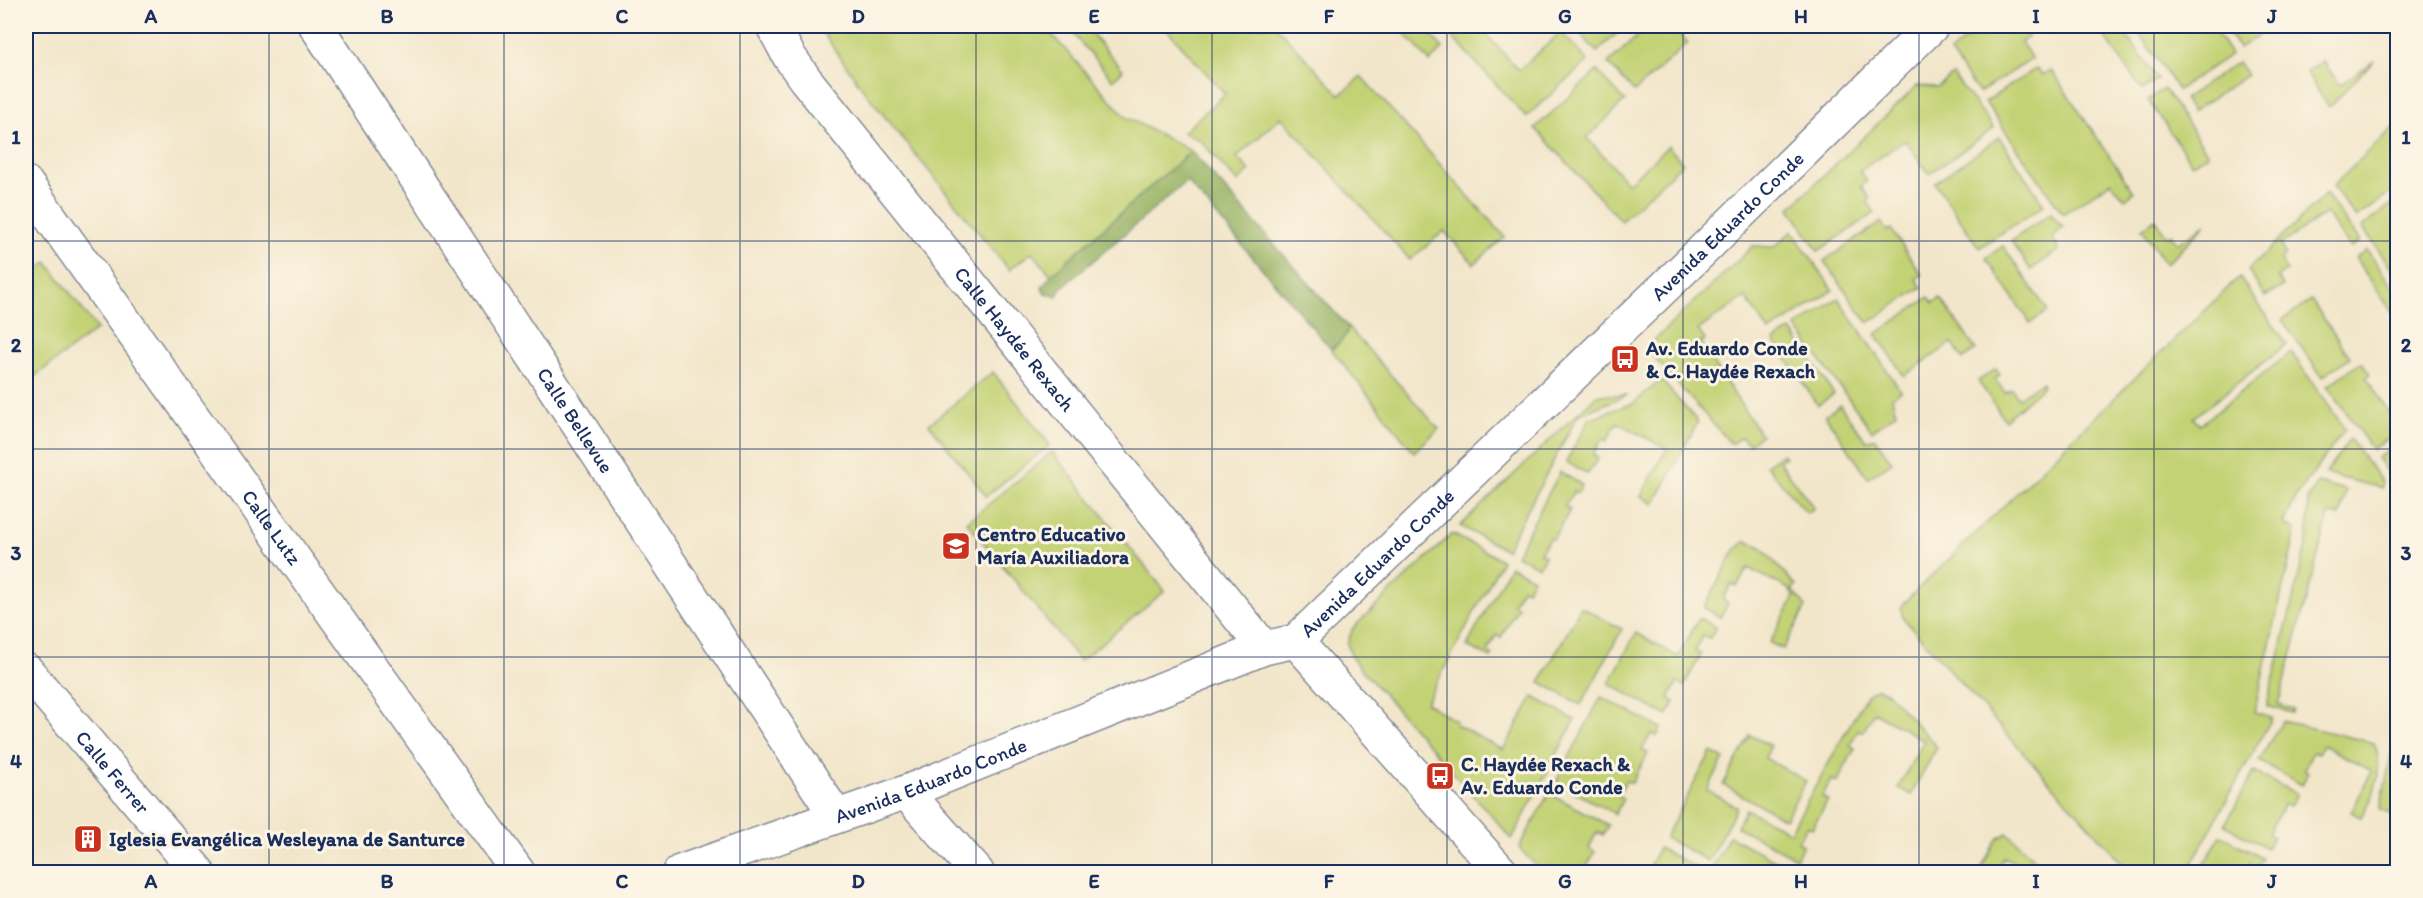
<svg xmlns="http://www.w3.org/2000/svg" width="2423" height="898" font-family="Itim,sans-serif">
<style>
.green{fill:#c3d274;stroke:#6f8069;stroke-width:1.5}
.forest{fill:#9ab466;stroke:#5a7262;stroke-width:1.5}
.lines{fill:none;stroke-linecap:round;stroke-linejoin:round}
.street-casing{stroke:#868a94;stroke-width:36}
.secondary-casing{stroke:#868a94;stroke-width:36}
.street{stroke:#fff;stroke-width:33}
.secondary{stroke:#fff;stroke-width:33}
.grid{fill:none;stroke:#1b2f5e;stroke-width:1.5;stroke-opacity:0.55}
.labels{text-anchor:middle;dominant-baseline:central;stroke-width:6;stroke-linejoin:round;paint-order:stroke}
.street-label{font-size:20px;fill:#1b2f5e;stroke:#fcf5e5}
.poi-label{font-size:20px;font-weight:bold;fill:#1b2f5e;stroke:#fcf5e5;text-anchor:start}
.neatline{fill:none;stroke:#1b2f5e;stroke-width:2}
.grid-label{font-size:20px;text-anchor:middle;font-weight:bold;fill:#1b2f5e}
</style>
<rect width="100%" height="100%" fill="#fcf5e5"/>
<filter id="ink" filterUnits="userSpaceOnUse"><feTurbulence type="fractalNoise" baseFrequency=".0167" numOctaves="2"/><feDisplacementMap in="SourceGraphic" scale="12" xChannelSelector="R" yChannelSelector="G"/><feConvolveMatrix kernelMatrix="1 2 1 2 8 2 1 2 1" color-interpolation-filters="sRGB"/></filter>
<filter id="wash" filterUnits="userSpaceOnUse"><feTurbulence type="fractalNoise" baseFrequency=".008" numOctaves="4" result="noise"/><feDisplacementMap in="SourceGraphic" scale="24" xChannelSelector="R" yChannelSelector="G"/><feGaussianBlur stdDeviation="1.35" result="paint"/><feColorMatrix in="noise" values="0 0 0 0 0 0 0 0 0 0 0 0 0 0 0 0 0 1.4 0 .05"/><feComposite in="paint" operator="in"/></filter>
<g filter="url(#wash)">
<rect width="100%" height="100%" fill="#f2e6ca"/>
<!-- green -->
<path class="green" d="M818,26H1044L1126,117L1191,151L1051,275L1032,252L1009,270L865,92Z
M1066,26H1085L1123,70L1113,80Z
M1164,26H1276L1340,95L1361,76L1505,237L1474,264L1444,231L1410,260L1281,117L1237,157L1250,171L1237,182L1201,141L1183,132L1225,94Z
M1398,26H1422L1443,48L1430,62Z
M1442,26H1481L1480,28L1519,70L1561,32L1588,61L1526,117Z
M1573,26H1625L1597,52Z
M1649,26H1672L1688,43L1634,92L1608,63Z
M1980,26H2027L2022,29L2028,37L2021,42L2032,59L1979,93L1950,53Z
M2101,26H2119L2158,79L2142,90L2098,27Z
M2134,26H2212L2231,54L2178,90Z
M2223,26H2272L2239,48Z
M2375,60L2329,107L2306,72L2323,61L2340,85Z
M2238,62L2247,75L2192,112L2184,99Z
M2037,68L2043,75L2050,70L2054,74L2134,192L2125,199L2111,182L2063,214L1985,102Z
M1597,71L1625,101L1587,138L1628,183L1668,146L1683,163L1621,221L1535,128Z
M1953,75L1994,128L1929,174L1905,140L1860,171L1867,181L1861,186L1870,199L1867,201L1875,213L1818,251L1790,208L1917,86L1937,87Z
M2164,89L2208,154L2192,164L2148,100Z
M2397,124V188L2356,218L2333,186Z
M1999,137L2044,205L1979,248L1935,183Z
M2326,194L2360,241L2350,248L2326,213L2280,245L2286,255L2280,259L2286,271L2278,277L2283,286L2265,297L2248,270Z
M2397,200L2398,273L2396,274L2362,227Z
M2051,213L2063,228L2052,237L2059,250L2031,270L2011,241Z
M2155,219L2167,237L2171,234L2177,244L2206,224L2166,264L2142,229Z
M1881,222L1887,231L1891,229L1922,275L1916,279L1922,287L1868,323L1824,261Z
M1792,231L1833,290L1769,332L1745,297L1698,330L1705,340L1700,343L1761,435L1763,434L1749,444L1741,437L1731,444L1646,348L1753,246L1774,247Z
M2003,246L2048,311L2030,323L1986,258Z
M2367,250L2397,294V319L2355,258Z
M47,262L97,329L26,383V279Z
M2239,277L2287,344L2193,418L2200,425L2291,352L2345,429L2297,495L2284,523L2296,531L2254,713L2272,718L2187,872H2130L1903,618L1901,609L1904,603Z
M1929,297L1933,303L1941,298L1976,350L1963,359L1952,343L1904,376L1876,334Z
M1838,298L1901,391L1892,397L1896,413L1872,431L1796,327Z
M2311,300L2350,357L2322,377L2282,320Z
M1348,327L1439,429L1414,452L1331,349C1339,344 1347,336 1348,327Z
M1791,330L1834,394L1818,405L1774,341Z
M2362,362L2370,374L2366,377L2396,424L2388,429L2393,436L2372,449L2327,386Z
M1996,369L2000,375L1995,379L2005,393L2012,389L2018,398L2042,382L2043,386L2005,420L1978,381Z
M993,372L1050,445L986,496L929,424Z
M1661,380L1698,422L1654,504L1641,496L1667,449L1617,422L1607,441L1602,439L1593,455L1598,458L1588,474L1566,462L1590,418L1634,403Z
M1597,395H1627L1578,415L1506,550L1460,526Z
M1840,405L1866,441L1875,438L1892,462L1868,478L1825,415Z
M2350,439L2382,482V488L2325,474Z
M2397,445H2398L2397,486L2377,458Z
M1052,452L1165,591L1080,661L967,522Z
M1782,454L1785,457L1779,461L1814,508L1807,513L1766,465Z
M1560,472L1582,485L1578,493L1574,491L1565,507L1570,510L1553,539L1549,538L1540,553L1545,556L1539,567L1516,555Z
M2318,483L2346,490L2340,516L2329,514L2278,705L2293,709L2292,713L2267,706L2308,538V499Z
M1452,534L1502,560L1426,703L1456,721L1455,724L1503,750L1533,697L1575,720L1512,839L1354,661L1347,644L1353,628Z
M1746,541L1761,547L1796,586L1792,590L1806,607L1783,649L1770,643L1794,597L1789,589L1748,568L1737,586L1731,584L1723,600L1728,603L1721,617L1704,608L1735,550Z
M1510,566L1533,578L1527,590L1522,588L1513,604L1518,607L1501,637L1496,635L1488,651L1493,655L1491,658L1467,646Z
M1581,607L1622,629L1581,705L1540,682Z
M1699,618L1716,627L1710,638L1703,636L1695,651L1701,654L1684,686L1677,683L1669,698L1675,702L1667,716L1609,684L1636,633L1678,657Z
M1877,688L1888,693L1937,747L1911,795L1898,788L1924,740L1874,712L1863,732L1858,730L1850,745L1855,748L1837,782L1831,780L1822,797L1828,800L1812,828L1807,826L1798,842L1803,845L1796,858L1737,827L1746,809L1790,832L1866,696Z
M1601,697L1661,728L1657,736L1651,734L1642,750L1648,753L1632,783L1626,781L1618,796L1623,799L1615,814L1556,782Z
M2282,721L2374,743C2385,767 2374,796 2362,818L2351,812L2372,771L2323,745L2318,754L2313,752L2304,769L2308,772L2302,785L2259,761Z
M1750,735L1771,746L1765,758L1806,781L1785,819L1723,785Z
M2393,747L2397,761V817L2380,809Z
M1711,752L1724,759L1707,790L1737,807L1708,861L1665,838Z
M2254,772L2297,794L2290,806L2284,804L2268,834L2273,837L2267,848L2225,825Z
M1549,793L1608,825L1603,835L1597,832L1589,848L1595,852L1585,870L1588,872H1542L1519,848Z
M2007,833L2010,835L2046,872H2032L2004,857L1995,872H1979L1997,839Z
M2221,835L2262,858L2257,868L2249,864L2245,872H2200Z
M1729,836L1790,868L1788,872H1710Z
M1659,848L1701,870L1700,872H1646Z"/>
<!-- forest -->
<path class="forest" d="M1191,151L1348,327C1347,337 1339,344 1331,349L1187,181L1060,289L1057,297L1045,293L1042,288L1051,275Z"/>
</g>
<g filter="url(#ink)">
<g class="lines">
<!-- street casing -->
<g class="street-casing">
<g id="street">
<path id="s1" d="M316,26L836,816"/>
<path id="s2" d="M773,26L789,56L805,79L1264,648"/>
<path id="s3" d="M26,183L518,872"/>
<path d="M1296,641L1501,872"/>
<path id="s4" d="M26,670L198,872"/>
<path d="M906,792L977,872"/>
</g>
</g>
<!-- secondary casing -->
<g class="secondary-casing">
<g id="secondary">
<path id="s5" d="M680,872L906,792L1264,648L1296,641L1700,253L1932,26"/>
</g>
</g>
<!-- street -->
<use href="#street" class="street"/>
<!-- secondary -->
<use href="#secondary" class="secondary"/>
</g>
</g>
<!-- grid -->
<path class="grid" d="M269,26V872M504,26V872M740,26V872M976,26V872M1212,26V872M1447,26V872M1683,26V872M1919,26V872M2154,26V872M26,241H2398M26,449H2398M26,657H2398"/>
<!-- icons -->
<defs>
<g id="bus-square" transform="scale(1.5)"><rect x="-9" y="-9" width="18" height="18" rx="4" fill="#c8321e" stroke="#fcf5e5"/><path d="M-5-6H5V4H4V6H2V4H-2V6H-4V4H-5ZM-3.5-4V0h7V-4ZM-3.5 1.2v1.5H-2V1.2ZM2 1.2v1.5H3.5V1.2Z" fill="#fff"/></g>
<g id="school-square" transform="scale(1.5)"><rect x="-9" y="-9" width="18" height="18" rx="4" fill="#c8321e" stroke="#fcf5e5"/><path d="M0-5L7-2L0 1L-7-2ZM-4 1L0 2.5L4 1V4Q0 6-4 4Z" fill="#fff"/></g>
<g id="building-square" transform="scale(1.5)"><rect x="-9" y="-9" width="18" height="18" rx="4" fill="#c8321e" stroke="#fcf5e5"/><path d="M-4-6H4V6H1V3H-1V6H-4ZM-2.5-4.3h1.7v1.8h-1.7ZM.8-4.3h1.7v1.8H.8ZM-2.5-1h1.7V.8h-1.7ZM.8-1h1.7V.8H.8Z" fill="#fff"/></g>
</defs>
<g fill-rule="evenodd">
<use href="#bus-square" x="1625" y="359"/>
<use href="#school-square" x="956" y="546"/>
<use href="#bus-square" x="1440" y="776"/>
<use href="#building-square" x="88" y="839"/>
</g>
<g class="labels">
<!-- street labels -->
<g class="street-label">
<text stroke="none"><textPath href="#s5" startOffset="1257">Avenida Eduardo Conde</textPath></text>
<text stroke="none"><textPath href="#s2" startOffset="396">Calle Haydée Rexach</textPath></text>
<text stroke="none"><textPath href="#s1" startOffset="472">Calle Bellevue</textPath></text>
<text stroke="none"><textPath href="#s3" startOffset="423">Calle Lutz</textPath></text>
<text stroke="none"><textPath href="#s5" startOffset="771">Avenida Eduardo Conde</textPath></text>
<text stroke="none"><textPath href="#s4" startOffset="134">Calle Ferrer</textPath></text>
<text stroke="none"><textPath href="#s5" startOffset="267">Avenida Eduardo Conde</textPath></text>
</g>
<!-- poi labels -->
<g class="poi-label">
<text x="1646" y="348">Av. Eduardo Conde<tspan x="1646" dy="23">&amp; C. Haydée Rexach</tspan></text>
<text x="977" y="534">Centro Educativo<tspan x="977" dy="23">María Auxiliadora</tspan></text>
<text x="1461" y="764">C. Haydée Rexach &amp;<tspan x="1461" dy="23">Av. Eduardo Conde</tspan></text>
<text x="109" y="839">Iglesia Evangélica Wesleyana de Santurce</text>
</g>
</g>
<!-- margin -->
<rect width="2423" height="898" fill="none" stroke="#fcf5e5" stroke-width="66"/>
<rect x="33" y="33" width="2357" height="832" class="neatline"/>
<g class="grid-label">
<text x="151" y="23">A</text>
<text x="387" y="23">B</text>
<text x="622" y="23">C</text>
<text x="858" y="23">D</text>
<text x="1094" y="23">E</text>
<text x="1329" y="23">F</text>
<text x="1565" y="23">G</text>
<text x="1801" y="23">H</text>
<text x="2036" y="23">I</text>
<text x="2272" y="23">J</text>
<text x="16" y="144">1</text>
<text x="2406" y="144">1</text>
<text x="16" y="352">2</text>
<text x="2406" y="352">2</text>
<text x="16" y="560">3</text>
<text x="2406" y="560">3</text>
<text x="16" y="768">4</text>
<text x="2406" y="768">4</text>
<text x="151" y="888">A</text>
<text x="387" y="888">B</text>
<text x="622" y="888">C</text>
<text x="858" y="888">D</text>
<text x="1094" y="888">E</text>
<text x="1329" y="888">F</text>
<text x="1565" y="888">G</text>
<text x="1801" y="888">H</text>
<text x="2036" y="888">I</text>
<text x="2272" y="888">J</text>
</g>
</svg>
